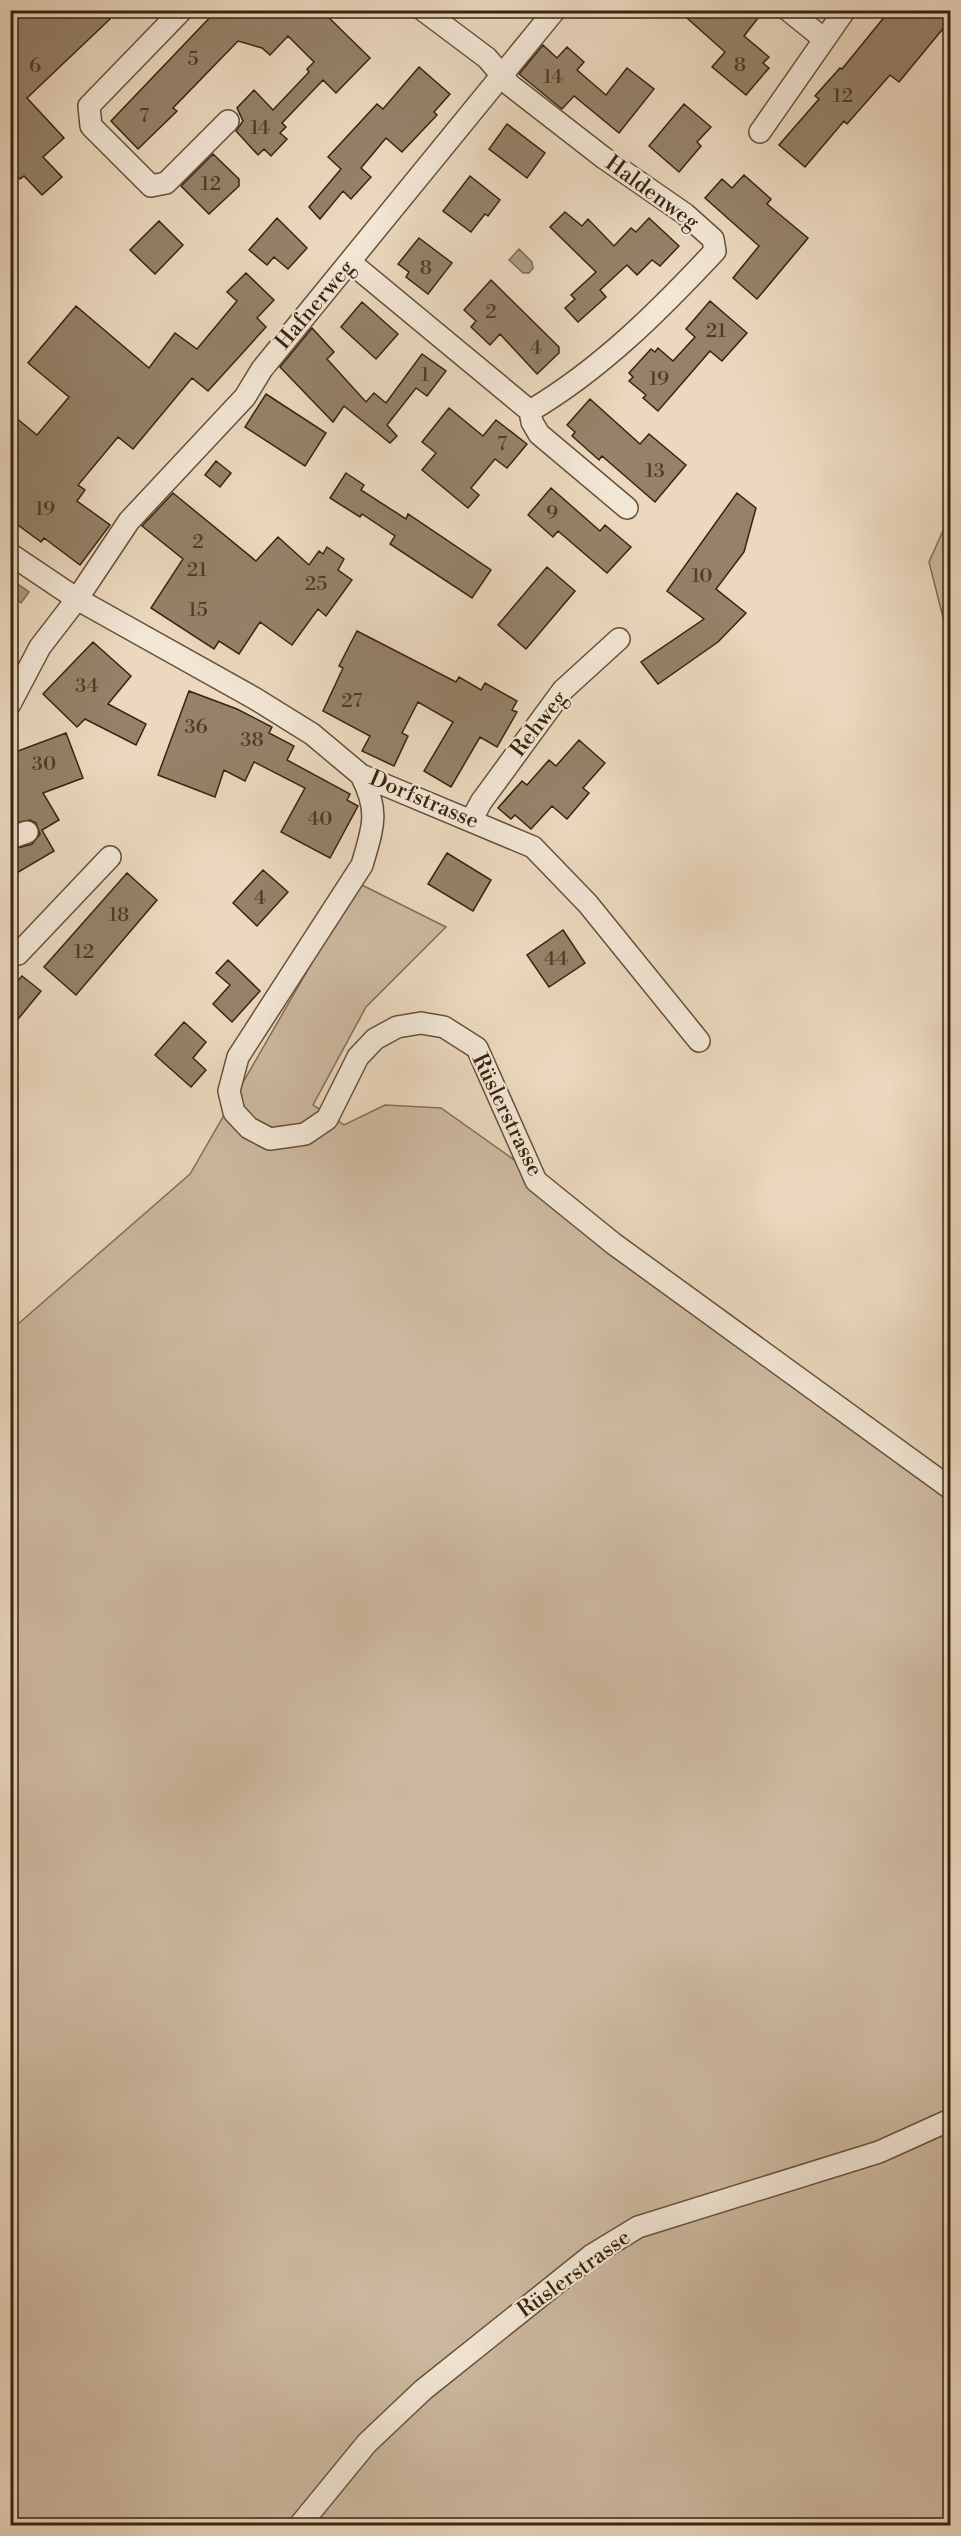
<svg xmlns="http://www.w3.org/2000/svg" width="961" height="2536" font-family="'Libre Bodoni',serif">
<style>
.green{fill:#cdb9a0;stroke:#826e56;stroke-width:1.5}
.water{fill:#ae9b82;stroke:#7f6b53;stroke-width:1.5}
.building{fill:#958269;stroke:#38240d;stroke-width:1.5}
.lines{fill:none;stroke-linecap:round;stroke-linejoin:round}
.minor-casing{stroke:#655139;stroke-width:24}
.minor{stroke:#f2e6d5;stroke-width:21}
.labels{text-anchor:middle;dominant-baseline:central;stroke-width:4.5;stroke-linejoin:round;paint-order:stroke}
.number-label{font-size:20px;fill:#4f3c24}
.street-label{font-size:22px;fill:#38240d;stroke:#f2e6d5}
</style>
<rect width="100%" height="100%" fill="#ebd8be"/>
<filter id="stains"><feTurbulence type="fractalNoise" baseFrequency=".00333" numOctaves="4"/><feColorMatrix values="0 0 0 0 .2 0 0 0 0 .09 0 0 0 0 .02 0 0 0 .5 -.17"/></filter>
<radialGradient id="worn" r=".72"><stop offset=".6" stop-color="#630" stop-opacity="0"/><stop offset="1" stop-color="#630" stop-opacity=".3"/></radialGradient>
<!-- green -->
<path class="green" d="M950,515V645L929,562Z
M358,883L446,927L366,1007L313,1105L344,1125L385,1105L441,1108L623,1237L925,1468L950,1495V2525H11L10,1331L190,1174Z"/>
<!-- water -->
<path class="water" d="M519,249L532,262L533,268L529,273H523L509,260Z
M11,579L29,592L21,603L11,595Z"/>
<!-- building -->
<path class="building" d="M10,10H101L110,19L27,98L64,138L43,157L62,177L42,195L24,176L20,179L10,168Z
M217,10H321L370,58L336,93L323,80L282,123L286,127L280,133L287,139L271,156L264,149L258,155L236,131L243,121L237,108L254,90L273,110L309,72L307,69L314,62L288,36L270,55L262,48L238,41L173,108L177,111L138,149L111,121Z
M678,10H749L758,18L744,36L769,57L763,63L769,68L746,95L712,67L725,52Z
M890,10H951V19L899,82L890,75L847,124L844,121L805,167L779,145L819,99L815,96L840,68L842,69Z
M543,45L557,58L567,47L584,62L577,70L606,95L627,68L654,89L619,133L574,96L562,109L519,74Z
M419,67L450,94L434,112L437,115L402,152L386,138L361,168L371,177L351,199L343,191L320,219L309,207L341,169L328,157L377,104L383,109Z
M684,104L711,127L697,142L701,146L679,172L649,146Z
M507,124L545,153L527,178L489,149Z
M213,154L239,179V186L209,214L181,186Z
M744,175L771,199L767,204L808,238L757,299L733,278L759,246L705,198L722,179L732,188Z
M470,176L500,200L488,216L485,214L471,232L443,211Z
M565,212L582,226L588,219L614,246L631,228L636,232L649,218L679,246L660,266L652,260L637,275L627,265L600,290L606,297L578,322L565,308L575,299L571,295L596,272L550,227Z
M277,218L307,248L288,269L274,257L267,265L249,250Z
M159,221L183,245L155,274L130,250Z
M419,238L452,263L428,294L406,277L409,272L398,264Z
M246,273L274,300L257,318L266,327L208,391L192,378L133,449L118,437L78,485L85,490L77,501L110,525L80,565L44,538L41,542L10,519V413L37,435L69,397L28,363L76,306L149,368L175,333L197,349L237,301L227,292Z
M491,280L559,347V353L537,374L500,334L490,345L471,327L476,321L464,310Z
M710,301L747,333L722,361L710,351L658,411L643,398L646,395L629,381L633,377L629,373L651,349L655,352L658,348L673,361L695,337L686,329Z
M362,302L398,334L376,359L341,327Z
M312,328L334,352L327,359L366,402L374,393L386,403L422,354L446,371L427,396L416,388L387,425L397,436L390,443L344,406L333,422L280,367Z
M266,394L326,433L305,466L245,427Z
M590,399L640,444L649,434L686,465L655,502L602,456L599,460L572,436L575,432L567,425Z
M449,408L483,436L496,420L527,444L507,468L495,459L471,488L479,495L468,508L422,470L436,453L422,442Z
M216,461L231,473L220,487L205,475Z
M346,473L364,485L361,490L406,519L408,514L491,570L472,598L390,544L395,536L362,514L360,517L330,498Z
M551,488L600,531L605,525L631,547L607,573L558,531L553,537L528,515Z
M173,493L256,561L278,537L309,565L319,551L323,554L327,547L344,559L338,570L352,580L326,616L318,609L292,645L260,622L239,654L219,641L214,649L151,608L183,559L142,526Z
M737,493L756,508L744,552L716,589L746,613L718,642L658,684L641,662L704,619L667,591Z
M547,567L575,591L526,649L498,625Z
M357,631L456,682L459,677L481,690L485,683L517,701L512,710L517,712L497,747L480,737L451,787L424,771L453,722L418,702L402,733L408,736L394,766L362,751L370,736L323,711L343,668L339,666Z
M93,642L131,676L108,704L146,724L136,745L85,719L77,727L43,694Z
M189,691L237,709L272,727L269,733L294,746L287,760L350,794L347,800L358,806L330,858L281,832L305,788L254,762L245,781L224,770L215,797L158,775Z
M66,733L83,778L43,793L59,820L42,830L54,851L10,877V850L32,844L40,834L36,823L30,820L10,824V754Z
M579,740L605,763L583,788L589,793L567,819L552,806L531,829L515,815L511,819L498,808L522,781L527,785L549,760L556,766Z
M447,853L491,880L473,911L428,884Z
M263,870L288,892L257,926L233,903Z
M127,873L157,900L76,995L44,967Z
M563,930L585,963L549,987L527,955Z
M228,960L260,991L232,1022L213,1004L230,985L216,973Z
M22,976L41,991L10,1029V990Z
M184,1022L206,1042L193,1058L206,1070L191,1087L155,1055Z"/>
<g class="lines">
<!-- minor casing -->
<g class="minor-casing">
<path id="minor" d="M182,10L89,106L91,126L151,186L166,183L228,121
M788,10L824,39
M760,132L845,10
M350,262L530,411C601,369 659,311 715,251L713,239L685,214L604,158L510,85L487,58L423,10
M530,411L532,422L539,434L627,508
M10,554L77,599L254,698L312,734L361,775L533,847L588,904L699,1041
M10,704L40,647L77,599L129,521L245,397L262,369L555,10
M361,775C380,812 373,827 362,865L238,1057L229,1091L234,1112L249,1128L270,1139L305,1134L327,1119L358,1057L375,1039L397,1027L421,1023L444,1027L477,1048L536,1181L614,1244L950,1488
M472,819L481,802L563,690L619,639
M10,838L27,832
M10,954H18L110,857
M299,2526L367,2443L423,2390L592,2255L638,2227L879,2152L950,2120"/>
</g>
<!-- minor -->
<use href="#minor" class="minor"/>
</g>
<g class="labels">
<!-- number labels -->
<g class="number-label">
<text x="193" y="59">5</text>
<text x="740" y="65">8</text>
<text x="35" y="66">6</text>
<text x="553" y="77">14</text>
<text x="843" y="96">12</text>
<text x="144" y="116">7</text>
<text x="260" y="128">14</text>
<text x="211" y="184">12</text>
<text x="426" y="268">8</text>
<text x="491" y="312">2</text>
<text x="716" y="331">21</text>
<text x="536" y="348">4</text>
<text x="425" y="375">1</text>
<text x="659" y="379">19</text>
<text x="502" y="444">7</text>
<text x="655" y="471">13</text>
<text x="45" y="509">19</text>
<text x="552" y="513">9</text>
<text x="198" y="542">2</text>
<text x="197" y="570">21</text>
<text x="702" y="576">10</text>
<text x="316" y="584">25</text>
<text x="198" y="610">15</text>
<text x="87" y="686">34</text>
<text x="352" y="701">27</text>
<text x="196" y="727">36</text>
<text x="252" y="740">38</text>
<text x="44" y="764">30</text>
<text x="320" y="819">40</text>
<text x="260" y="898">4</text>
<text x="119" y="915">18</text>
<text x="84" y="952">12</text>
<text x="556" y="959">44</text>
</g>
<!-- street labels -->
<g class="street-label">
<text transform="translate(652 193) rotate(36)">Haldenweg</text>
<text transform="translate(315 305) rotate(-50)">Hafnerweg</text>
<text transform="translate(539 724) rotate(-52)">Rehweg</text>
<text transform="translate(424 800) rotate(23)">Dorfstrasse</text>
<text transform="translate(507 1115) rotate(64)">Rüslerstrasse</text>
<text transform="translate(574 2274) rotate(-36)">Rüslerstrasse</text>
</g>
</g>
<!-- margin -->
<rect width="961" height="2536" fill="none" stroke="#ebd8be" stroke-width="36"/>
<rect x="12" y="12" width="937" height="2512" fill="none" stroke="#38240d" stroke-width="3"/>
<rect x="18" y="18" width="925" height="2500" fill="none" stroke="#38240d" stroke-width="1.5"/>
<rect width="100%" height="100%" filter="url(#stains)"/>
<rect width="100%" height="100%" fill="url(#worn)"/>
</svg>
